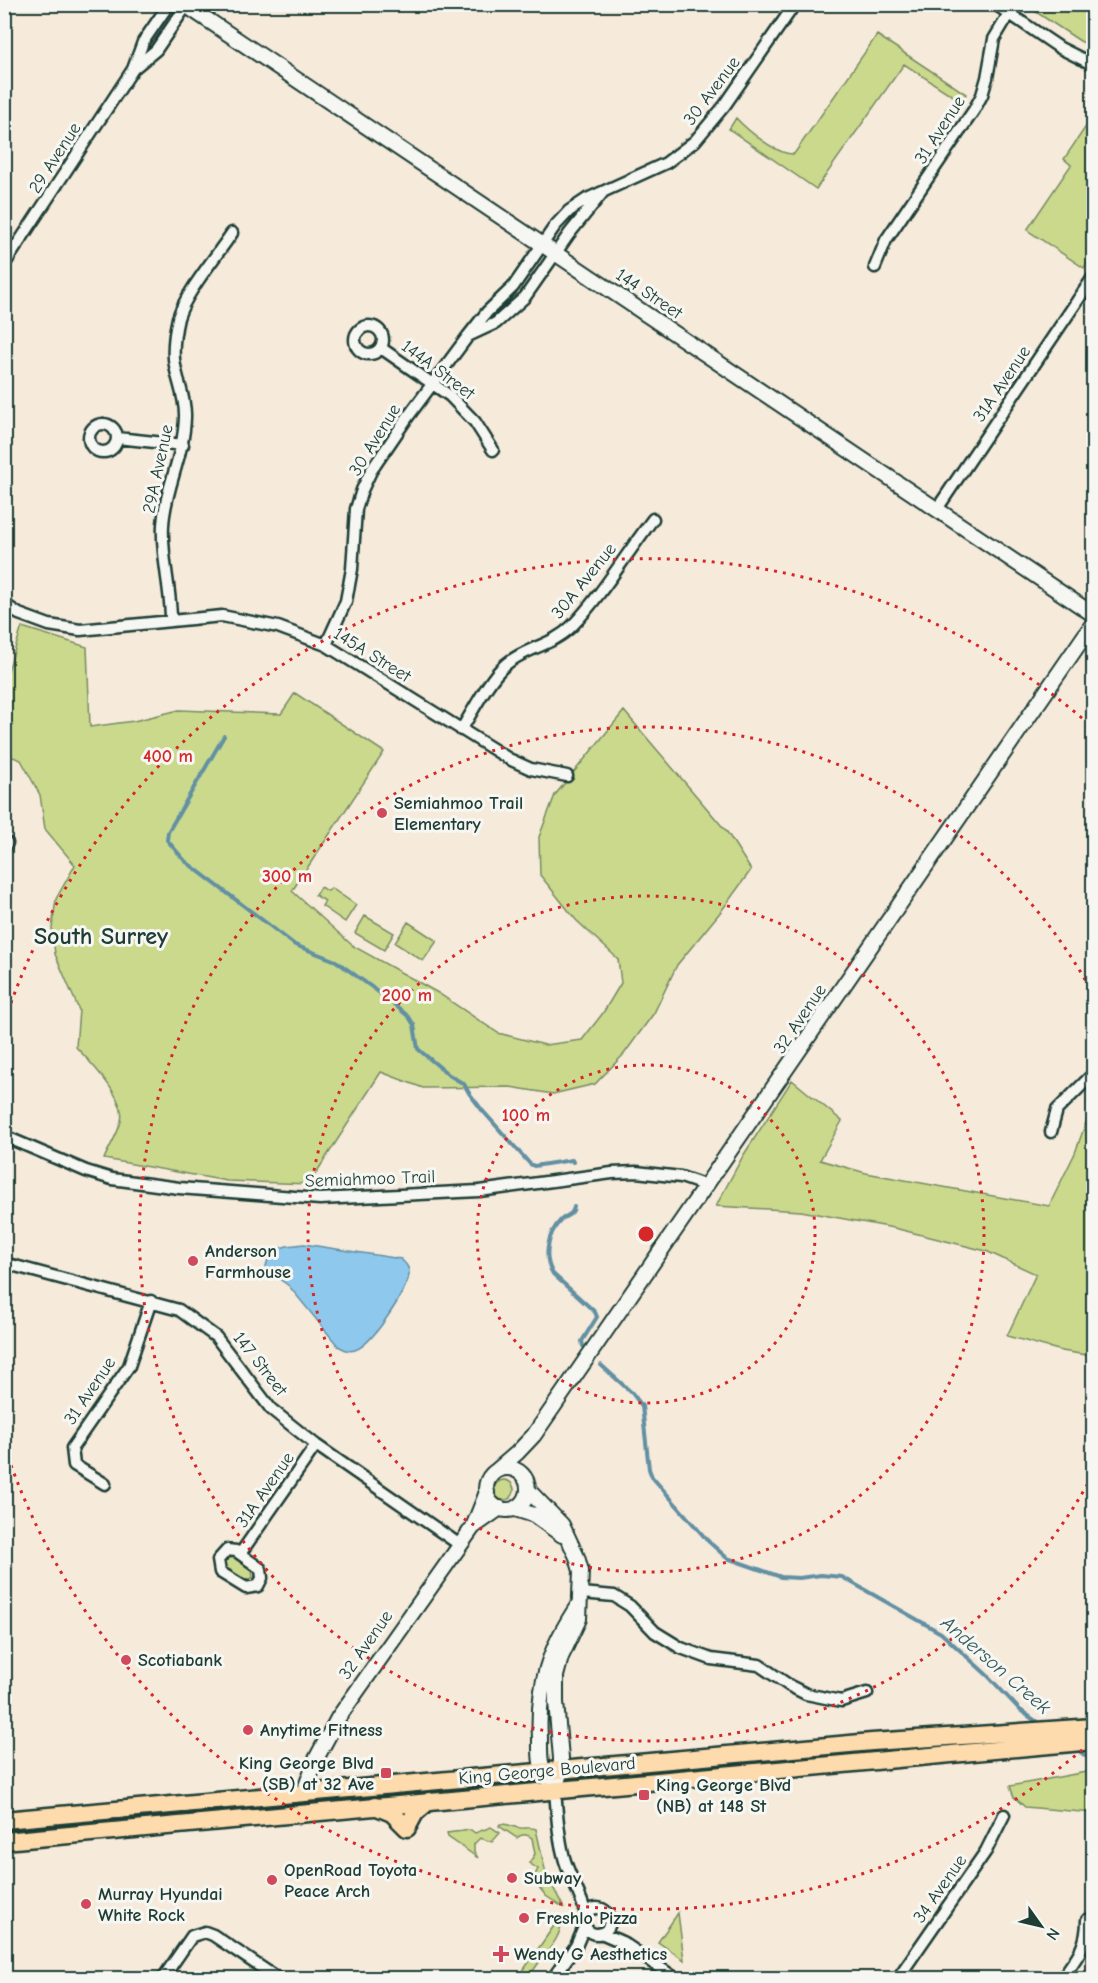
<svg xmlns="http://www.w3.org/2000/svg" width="1098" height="1983" font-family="'Comic Neue',sans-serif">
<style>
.green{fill:#cbd98d;stroke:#758b60;stroke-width:1.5}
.water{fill:#8ec8ed;stroke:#6290a3;stroke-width:1.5}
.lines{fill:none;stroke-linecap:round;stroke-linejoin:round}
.stream{stroke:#6290a3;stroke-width:4}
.minor-casing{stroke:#1f3d34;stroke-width:15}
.tertiary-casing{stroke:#1f3d34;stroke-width:18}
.primary-casing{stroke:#1f3d34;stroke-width:21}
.minor{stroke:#f6f6f2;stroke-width:10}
.tertiary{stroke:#f6f6f2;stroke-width:14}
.primary{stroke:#fedbac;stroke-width:16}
.ring{fill:none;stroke:#d62828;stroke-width:3;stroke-dasharray:3 6}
.poi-dot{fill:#d1495b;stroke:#f6f6f2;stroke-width:2}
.labels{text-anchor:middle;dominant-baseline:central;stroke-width:6;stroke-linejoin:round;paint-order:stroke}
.street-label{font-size:18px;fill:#1f3d34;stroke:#f6f6f2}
.poi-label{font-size:18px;font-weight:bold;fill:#1f3d34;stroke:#f6f6f2;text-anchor:start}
.water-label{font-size:20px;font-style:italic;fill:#355959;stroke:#f6f6f2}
.district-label{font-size:24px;font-weight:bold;fill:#1f3d34;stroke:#f6f6f2}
.centre{fill:#d62828;stroke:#f6f6f2;stroke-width:3}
.ring-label{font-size:18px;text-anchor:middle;font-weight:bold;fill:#d62828;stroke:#f6f6f2;stroke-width:6;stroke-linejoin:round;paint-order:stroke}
</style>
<rect width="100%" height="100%" fill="#f6eadb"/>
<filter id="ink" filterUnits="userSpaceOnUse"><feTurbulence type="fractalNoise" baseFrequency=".0167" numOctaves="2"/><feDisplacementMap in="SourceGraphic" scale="12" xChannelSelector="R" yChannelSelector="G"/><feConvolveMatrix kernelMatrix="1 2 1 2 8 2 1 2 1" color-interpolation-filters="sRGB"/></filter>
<g filter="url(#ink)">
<!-- green -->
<path class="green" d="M1032,5H1093V47L1080,41L1030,8Z
M877,35L966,94L962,102L904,64L816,189L729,129L736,118C747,130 777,155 794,154Z
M1093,116V254L1084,268L1027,230L1071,165L1064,159Z
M22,627L87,647L90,727L134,721L179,710L281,714L295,693L384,752L292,891L353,946L438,993L498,1033L545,1045L582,1040L603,1013L621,983L618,959L576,920L540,875L539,837L555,795L624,711L727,832L751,870L722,910L677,965L654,1013L624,1054L595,1084L553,1094L510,1087L423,1088L381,1072L309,1184L227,1181L104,1159C109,1147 118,1134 121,1121C127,1099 90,1062 76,1047L79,1010L55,954L52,928L56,899L75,865L45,829L40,795L21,760L5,754L4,683Z
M320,887L328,891L331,888L356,905L345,922L322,906L325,901L315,895Z
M365,916L394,933L384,950L355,933Z
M408,922L437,941L423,961L395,943Z
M792,1080L842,1121L820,1160L866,1173L1049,1206L1075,1153L1093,1103V1356L1062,1351L1007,1336L1036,1274L986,1251L894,1228L801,1211L716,1206L743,1156Z
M494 1490a10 10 0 1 1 20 0a10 10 0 1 1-20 0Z
M233,1557L252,1570L253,1578L244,1580C237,1575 223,1571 225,1560Z
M1093,1760V1813L1025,1807L1014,1797L1010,1786L1086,1772Z
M500,1824C507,1824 509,1825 515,1827C522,1830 529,1826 536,1829L546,1874L564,1908L546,1896L538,1886L542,1880L535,1875L538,1869L529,1863L535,1854L532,1838C527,1834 522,1833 517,1838L499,1826Z
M491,1827L500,1833L492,1842L480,1838L474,1844V1852L478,1858L448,1837L447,1833L471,1830L475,1833Z
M678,1913L684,1960L658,1942Z
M560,1917C567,1937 536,1961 529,1978H518Z"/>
<!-- water -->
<path class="water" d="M304,1244L401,1259C406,1264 410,1268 409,1275C406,1292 372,1345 355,1350C348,1352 344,1349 338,1346L289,1286L267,1270L266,1266L268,1259L274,1250L287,1246Z"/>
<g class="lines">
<!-- stream -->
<path class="stream" d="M224,736L168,832L167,840L185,861L295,945L336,961L388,999L409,1017L414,1025L418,1049L449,1075L464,1084L469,1093L482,1110L530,1164L534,1166L572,1160L573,1162
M574,1207C573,1215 567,1215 561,1220C547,1234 543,1258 553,1274L595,1312L597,1317L582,1341L583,1346
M601,1365L632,1393L642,1406L649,1469L652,1477L708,1541L727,1558L781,1577L799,1578L821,1575L842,1577L941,1633L987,1675L1020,1710L1040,1724
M1076,1749L1094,1762"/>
<!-- minor casing -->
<g class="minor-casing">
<path id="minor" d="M995,4L1060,48L1094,65
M133,69L156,50L186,6
M603,192L569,234L525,297L496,323L468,336L487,312L513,287L555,226L569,211L587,199L666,163L695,141L725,105L795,4
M4,265L133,69L143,42L169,4
M875,267L886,240L974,110L982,95L987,78L994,39L1015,4
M355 340a14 14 0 1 1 28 0a14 14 0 1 1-28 0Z
M381,348L450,396L475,422L493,450
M89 438a14 14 0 1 1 28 0a14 14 0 1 1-28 0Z
M117,438L183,445
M937,509L1094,276
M4,604L19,614L49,625L80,630L222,616L278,627L326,645L509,759L531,769L567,776
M171,620C171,588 161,556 163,525C165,488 184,456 185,417C186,397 176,379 174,359C173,347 175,331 178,318C186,292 216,257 232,233
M326,645L346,601L352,569L356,509L362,490L371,471L407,418L468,336
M461,730C473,711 489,679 505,665C524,648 552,646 572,626C601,596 627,553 653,519
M4,847L7,843
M1051,1132L1057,1110L1094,1073
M4,1136L86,1171L112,1179L179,1188L320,1199L479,1191L612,1173L636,1172L681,1177L707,1186
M4,1263L179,1310L216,1337L271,1409L316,1445L460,1545
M105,1484L74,1465L72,1448L129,1366L151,1301
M227,1550L236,1551L261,1569L262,1578L258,1586L246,1588L220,1572L218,1560Z
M240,1554L316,1445
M582,1593L614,1596L630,1606L655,1632L681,1648L711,1659L759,1665L790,1686L806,1694L841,1701L867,1693
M555,1790C557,1813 558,1838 565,1861C571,1880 581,1895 586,1914
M584 1921a13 13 0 1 1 26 0a13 13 0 1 1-26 0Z
M601,1933L622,1942L675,1978
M163,1978L192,1936L205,1932L213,1935L277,1978
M553,1978L576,1946L585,1925
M898,1978L986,1851L1004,1815
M1062,1978C1077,1957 1087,1947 1087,1920"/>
</g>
<!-- tertiary casing -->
<g class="tertiary-casing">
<path id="tertiary" d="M184,4L1094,615
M486 1489a21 21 0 1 1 42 0a21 21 0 1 1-42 0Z
M496,1471L517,1453L534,1435L1094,622
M528,1490L562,1525L577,1557L581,1571L579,1619L561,1657L556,1676V1702L561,1758V1769L555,1790
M515,1509L534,1515L562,1535
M473,1527L487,1492
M547,1778C539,1766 540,1752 540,1738C537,1685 549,1648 579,1604
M304,1792L316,1759L338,1718L473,1527L500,1508"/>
</g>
<!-- primary casing -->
<g class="primary-casing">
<path id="primary" d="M375,1806L392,1813L407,1828L415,1813L429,1801
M4,1820L872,1742L1094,1727
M4,1841L1094,1741"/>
</g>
<!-- minor -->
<use href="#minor" class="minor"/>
<!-- tertiary -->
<use href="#tertiary" class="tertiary"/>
<!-- primary -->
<use href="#primary" class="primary"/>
</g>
</g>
<!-- distance rings -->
<g class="ring">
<circle cx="646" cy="1234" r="169"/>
<circle cx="646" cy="1234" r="338"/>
<path d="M1092 1476A507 507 0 1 1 1092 992"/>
<path d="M1089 1744A676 676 0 0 1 5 1448M5 1020A676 676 0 0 1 1089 724"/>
</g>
<!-- markers -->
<g class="poi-dot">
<circle cx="382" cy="813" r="6"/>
<circle cx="193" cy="1261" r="6"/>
<circle cx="126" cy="1660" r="6"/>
<circle cx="248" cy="1730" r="6"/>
<rect x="380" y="1767" width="12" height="12" rx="3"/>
<rect x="638" y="1789" width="12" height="12" rx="3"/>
<circle cx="512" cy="1878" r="6"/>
<circle cx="272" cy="1880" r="6"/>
<circle cx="86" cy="1904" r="6"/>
<circle cx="524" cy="1918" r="6"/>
<path d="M498 1945h6v6h6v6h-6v6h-6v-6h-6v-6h6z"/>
</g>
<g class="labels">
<!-- street labels -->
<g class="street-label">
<text transform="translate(712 91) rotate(-53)">30 Avenue</text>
<text transform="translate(940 130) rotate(-57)">31 Avenue</text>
<text transform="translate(55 158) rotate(-57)">29 Avenue</text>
<text transform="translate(649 294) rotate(34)">144 Street</text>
<text transform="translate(438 370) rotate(37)">144A Street</text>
<text transform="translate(1002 384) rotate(-56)">31A Avenue</text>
<text transform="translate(375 440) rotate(-58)">30 Avenue</text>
<text transform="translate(158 469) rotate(-78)">29A Avenue</text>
<text transform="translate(584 581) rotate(-51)">30A Avenue</text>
<text transform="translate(372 655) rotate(32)">145A Street</text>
<text transform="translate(800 1019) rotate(-56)">32 Avenue</text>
<text transform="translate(370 1179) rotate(-2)">Semiahmoo Trail</text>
<text transform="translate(260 1364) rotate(52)">147 Street</text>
<text transform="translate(90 1391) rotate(-56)">31 Avenue</text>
<text transform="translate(265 1490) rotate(-55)">31A Avenue</text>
<text transform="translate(366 1645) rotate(-55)">32 Avenue</text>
<text transform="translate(547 1771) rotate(-5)">King George Boulevard</text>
<text transform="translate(940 1889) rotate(-55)">34 Avenue</text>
</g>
<!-- poi labels -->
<g class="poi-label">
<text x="394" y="803">Semiahmoo Trail<tspan x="394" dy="21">Elementary</tspan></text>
<text x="205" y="1251">Anderson<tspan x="205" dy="21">Farmhouse</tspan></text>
<text x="138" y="1660">Scotiabank</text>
<text x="260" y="1730">Anytime Fitness</text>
<text x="374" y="1763" text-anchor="end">King George Blvd<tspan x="374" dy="21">(SB) at 32 Ave</tspan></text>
<text x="656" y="1785">King George Blvd<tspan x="656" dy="21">(NB) at 148 St</tspan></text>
<text x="284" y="1870">OpenRoad Toyota<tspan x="284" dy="21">Peace Arch</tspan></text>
<text x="524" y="1878">Subway</text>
<text x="98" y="1894">Murray Hyundai<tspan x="98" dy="21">White Rock</tspan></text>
<text x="536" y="1918">Freshlo Pizza</text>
<text x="514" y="1954">Wendy G Aesthetics</text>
</g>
<!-- water labels -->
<g class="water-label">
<text transform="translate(996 1665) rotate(41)">Anderson Creek</text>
</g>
<!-- district labels -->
<g class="district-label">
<text x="101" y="936">South Surrey</text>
</g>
</g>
<circle cx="646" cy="1234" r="9" class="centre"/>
<g class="ring-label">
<text x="168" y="762">400 m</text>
<text x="287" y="882">300 m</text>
<text x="407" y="1001">200 m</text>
<text x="526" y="1121">100 m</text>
</g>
<!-- margin -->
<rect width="1098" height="1983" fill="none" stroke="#f6f6f2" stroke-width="24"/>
<rect x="12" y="12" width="1074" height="1959" fill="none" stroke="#1f3d34" stroke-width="2" filter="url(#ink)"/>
<!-- north arrow -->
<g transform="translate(1041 1926) rotate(124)" stroke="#f6f6f2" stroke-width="4.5" paint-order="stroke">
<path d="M0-4.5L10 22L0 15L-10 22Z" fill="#1f3d34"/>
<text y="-9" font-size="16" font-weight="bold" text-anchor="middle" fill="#1f3d34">N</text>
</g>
</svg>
